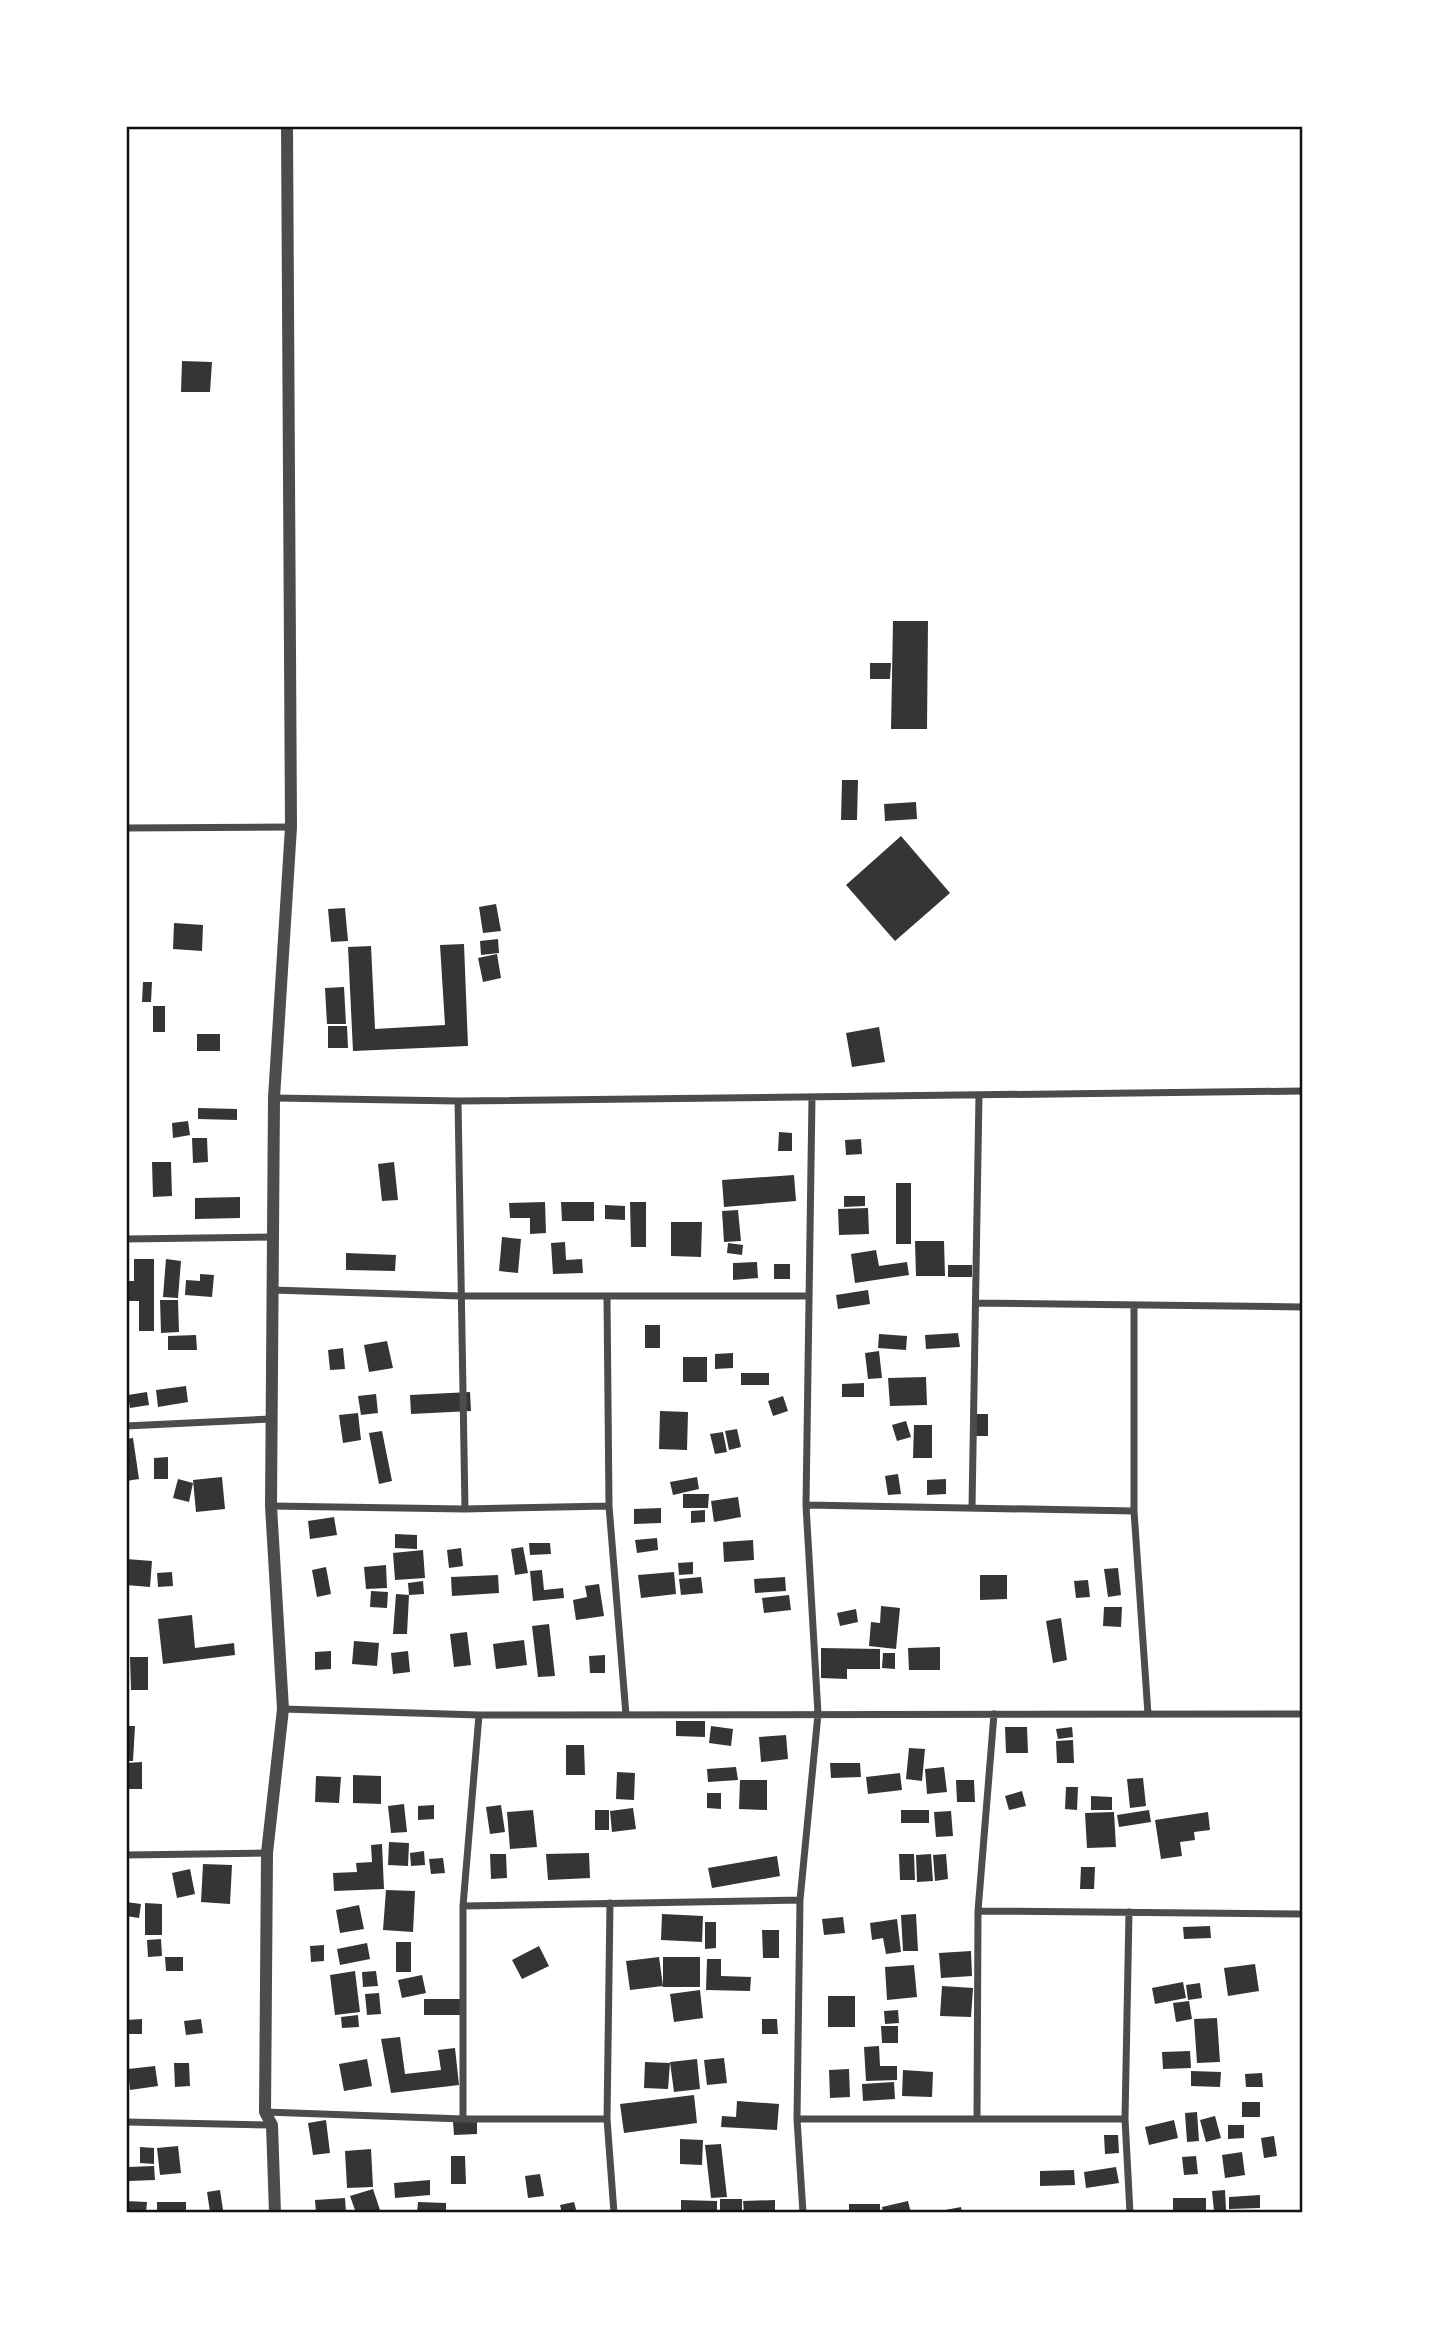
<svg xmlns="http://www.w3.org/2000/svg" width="1429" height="2339" font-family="'Open Sans',sans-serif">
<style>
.building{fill:#353535}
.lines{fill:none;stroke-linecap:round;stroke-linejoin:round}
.minor{stroke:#4c4c4c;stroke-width:7}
.tertiary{stroke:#4c4c4c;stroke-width:12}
.neatline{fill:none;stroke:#111;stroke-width:2.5}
</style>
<rect width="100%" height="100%" fill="#fff"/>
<!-- building -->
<path class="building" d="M182,361L212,362L210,392H181Z
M893,621H928L927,729H891Z
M870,663H891L890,679H870Z
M842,780H858L857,820H841Z
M916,802L917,819L885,821L884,804Z
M901,836L950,893L895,941L846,885Z
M496,904L501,931L483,933L479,907Z
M345,908L348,941L331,942L328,909Z
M174,923L203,925L202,951L173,949Z
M498,939L499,953L481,955L480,941Z
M464,944L468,1046L353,1051L348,947L371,946L375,1029L445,1025L440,945Z
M497,954L501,978L483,982L478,958Z
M143,982H152L151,1002H142Z
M344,987L346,1024H327L325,988Z
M153,1006H165V1032H153Z
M328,1026H347L348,1048H328Z
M879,1027L885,1062L852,1067L846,1033Z
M197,1034H220V1051H197Z
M198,1108L237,1109V1120L198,1119Z
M188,1121L190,1135L173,1138L172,1123Z
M779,1132L792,1133V1151H778Z
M192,1138H207L208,1162L193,1163Z
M861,1139L862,1154L846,1155L845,1140Z
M152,1162H171L172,1196L153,1197Z
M394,1162L398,1200L382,1201L378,1164Z
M794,1175L796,1201L724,1207L722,1180Z
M896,1183H911V1244H896Z
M844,1196H865V1206L844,1207Z
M240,1197V1218L195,1219V1198Z
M545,1202L546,1233L530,1234V1218H510L509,1203Z
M561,1202H594V1221H562Z
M630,1202H646V1247H631Z
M605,1205L625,1206V1220L605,1219Z
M868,1208L869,1234L839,1235L838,1209Z
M738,1210L741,1241L724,1242L722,1211Z
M671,1222H702L701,1257L671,1256Z
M502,1237L521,1239L518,1273L499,1271Z
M915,1241H944L945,1276H916Z
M565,1242L566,1260L582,1259L583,1273L553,1274L551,1243Z
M728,1243L743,1245L742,1255L727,1253Z
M876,1250L879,1266L907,1262L909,1275L855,1283L851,1254Z
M346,1253L396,1255L395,1271L346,1270Z
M134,1259H154V1331H139V1301H128V1281H134Z
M166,1259L181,1261L178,1298L163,1297Z
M757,1262L758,1278L733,1280V1263Z
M774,1264H790V1279H774Z
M948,1265H972V1277H948Z
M200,1274L214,1275L212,1297L185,1295L186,1280L200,1281Z
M868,1290L870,1304L838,1309L836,1295Z
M160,1300H178L179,1332L161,1333Z
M645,1325H660V1348H645Z
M958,1333L960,1347L926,1349L925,1335Z
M879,1334L907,1336L906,1350L878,1348Z
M196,1335L197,1350H168V1336Z
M387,1341L393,1368L369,1372L364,1345Z
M343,1348L345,1369L330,1370L328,1350Z
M879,1351L882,1378L868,1379L865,1353Z
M733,1353V1368L715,1369V1354Z
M683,1357H707V1382H683Z
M741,1373H769V1385H741Z
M926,1377L927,1405L890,1406L888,1378Z
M864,1383V1397H842V1384Z
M186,1386L188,1402L158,1407L156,1390Z
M147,1392L149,1405L130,1408L128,1395Z
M470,1392L471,1411L411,1414L410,1395Z
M376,1394L378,1413L361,1415L358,1396Z
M783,1396L788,1411L773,1416L768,1401Z
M660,1411L688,1412L687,1450L659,1449Z
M358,1413L361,1440L343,1443L339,1415Z
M976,1414H988V1436H976Z
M906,1421L911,1437L897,1441L892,1425Z
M914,1425H932V1458H913Z
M737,1429L741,1447L729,1450L725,1431Z
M382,1431L392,1481L379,1484L369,1433Z
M723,1432L727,1452L715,1454L710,1434Z
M133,1438L139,1479L126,1481V1439Z
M168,1457V1479H154V1458Z
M898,1474L901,1494L888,1495L885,1476Z
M222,1477L225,1509L196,1512L193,1480Z
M697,1477L699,1489L673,1495L670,1482Z
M178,1479L193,1483L189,1502L173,1498Z
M946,1479V1494L927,1495V1480Z
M683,1494H709L708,1508H683Z
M738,1497L741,1517L714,1522L711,1501Z
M661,1508V1523L634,1524V1509Z
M705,1510V1522L691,1523V1511Z
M334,1517L337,1535L310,1539L308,1521Z
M395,1534L417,1535V1549L395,1548Z
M657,1538L658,1550L637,1553L635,1540Z
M753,1540L754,1560L724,1562L723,1542Z
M529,1543H550L551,1554L530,1555Z
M523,1547L528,1573L515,1575L511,1549Z
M461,1548L463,1566L449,1568L447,1550Z
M423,1550L425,1578L395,1580L393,1553Z
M126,1559L152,1561L150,1587L126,1585Z
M693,1562V1574L679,1575L678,1563Z
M386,1565L387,1588L366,1589L364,1567Z
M326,1567L331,1594L317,1597L312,1570Z
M1118,1568L1121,1595L1108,1597L1104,1569Z
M542,1570L544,1590L563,1588L564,1598L533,1601L530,1571Z
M172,1572L173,1586L158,1587L157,1573Z
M674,1572L676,1594L641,1598L638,1575Z
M498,1575L499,1593L452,1596L451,1577Z
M980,1575H1007V1599L980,1600Z
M701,1577L703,1593L681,1595L679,1579Z
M785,1577L786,1591L755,1593L754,1579Z
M1088,1580L1090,1597L1076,1598L1074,1581Z
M423,1581L424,1594L409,1595L408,1583Z
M599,1584L604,1616L576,1620L573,1600L587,1597L585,1586Z
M371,1591L388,1592L387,1608L370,1607Z
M396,1594L409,1595L407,1634H393Z
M789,1595L791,1610L764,1613L762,1598Z
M881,1606L900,1608L896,1649L869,1646L871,1622L880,1623Z
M1104,1607H1122L1121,1627L1103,1626Z
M856,1609L858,1622L840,1626L837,1613Z
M192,1615L195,1648L234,1643L235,1655L163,1664L158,1619Z
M1061,1618L1067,1660L1053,1663L1046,1621Z
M549,1624L555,1676L538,1677L532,1626Z
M467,1632L471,1665L454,1667L450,1634Z
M524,1640L527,1665L496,1669L493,1644Z
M354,1641L379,1643L377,1666L352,1664Z
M940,1647V1670H909L908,1648Z
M821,1648L880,1649V1669H847V1679L821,1678Z
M331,1651V1669L315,1670V1652Z
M408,1651L410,1672L393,1674L391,1653Z
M883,1653H895V1669L882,1668Z
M605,1655V1673H590L589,1656Z
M130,1657H148V1690H131Z
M676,1721H705V1737L676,1736Z
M126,1726H135L133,1761H126Z
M711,1726L733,1729L731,1746L709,1743Z
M1005,1727H1027L1028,1753H1006Z
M1072,1727L1073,1737L1058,1739L1056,1729Z
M786,1735L788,1759L761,1762L759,1737Z
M1073,1740L1074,1763H1057L1056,1741Z
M566,1745H584L585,1775H566Z
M909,1748L925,1749L922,1781L906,1779Z
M142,1762V1789H126V1763Z
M830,1763H860L861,1777L831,1778Z
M736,1767L738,1780L708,1782L707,1769Z
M944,1767L947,1792L927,1794L925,1769Z
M617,1772L635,1773L634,1800L616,1799Z
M900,1773L902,1790L868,1794L866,1777Z
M353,1775L381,1776V1804L353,1803Z
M316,1776L341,1777L339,1803L315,1802Z
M1143,1778L1146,1806L1130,1808L1127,1779Z
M740,1780H767V1810L739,1809Z
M956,1780H974L975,1802H957Z
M1066,1787H1078L1077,1810L1065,1809Z
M1022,1791L1026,1806L1009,1810L1005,1796Z
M707,1793H721V1809L707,1808Z
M1091,1796L1112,1797V1810H1091Z
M404,1804L407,1832L391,1833L388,1806Z
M434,1805V1819L418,1820V1806Z
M501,1805L505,1832L490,1834L486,1807Z
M633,1808L636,1829L612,1832L610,1811Z
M533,1810L537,1847L510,1849L507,1812Z
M595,1810H609V1830H595Z
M901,1810H929V1823H901Z
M1149,1810L1151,1822L1119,1827L1117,1815Z
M951,1811L953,1836L936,1837L934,1812Z
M1114,1812L1116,1847L1087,1848L1085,1813Z
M1208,1812L1210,1830L1194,1832L1195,1840L1180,1842L1182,1856L1161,1859L1155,1820Z
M389,1842L409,1843L408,1866L388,1865Z
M382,1844L384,1889L334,1891L333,1873L357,1872L356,1863L372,1862L371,1845Z
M424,1851L425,1865L411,1866L410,1853Z
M589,1853L590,1878L548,1880L546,1854Z
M490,1854H506L507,1878L491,1879Z
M899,1854H914L915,1880H900Z
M931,1854L933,1881L917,1882L916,1855Z
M946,1854L948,1879L935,1881L933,1855Z
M777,1856L780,1876L712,1888L708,1868Z
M443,1858L445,1873L431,1874L429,1859Z
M203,1864L232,1865L230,1904L201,1902Z
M1081,1867H1095L1094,1889H1080Z
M190,1869L195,1894L177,1898L172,1873Z
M386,1890L415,1891L413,1932L383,1930Z
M126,1902L141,1904L139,1918L126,1916Z
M145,1903L162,1904V1935H145Z
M359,1905L364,1929L340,1933L336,1910Z
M662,1914L703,1916L702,1942L661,1940Z
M916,1914L918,1951H903L901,1915Z
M843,1917L845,1933L824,1935L822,1919Z
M897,1919L901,1952L886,1954L883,1938L872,1940L870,1923Z
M705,1922H716V1948L705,1949Z
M1210,1926L1211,1938L1184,1939L1183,1927Z
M762,1930H779V1958H763Z
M161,1939L162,1956L148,1957L147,1940Z
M396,1942H411V1972H396Z
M367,1943L370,1959L340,1965L337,1949Z
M324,1945V1961L311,1962L310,1946Z
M539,1946L549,1966L522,1979L512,1960Z
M971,1951L972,1976L941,1978L939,1953Z
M165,1957H183V1971H166Z
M659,1957L663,1986L630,1990L626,1961Z
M663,1957H700V1987H663Z
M707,1959H721V1976L751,1977L750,1991L706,1990Z
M1255,1964L1259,1991L1228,1996L1224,1968Z
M914,1965L917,1997L887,2000L885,1967Z
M355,1971L360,2012L335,2015L330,1975Z
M376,1971L378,1986L363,1987L362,1972Z
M422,1975L426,1993L402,1998L398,1980Z
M1183,1982L1186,1998L1155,2004L1152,1988Z
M1200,1983L1202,1998L1188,2000L1186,1985Z
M942,1986L973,1988L971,2017L940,2016Z
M700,1990L703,2018L674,2022L670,1994Z
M379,1993L381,2014L367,2015L365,1994Z
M828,1996H855V2027H828Z
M424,1999H463V2015H424Z
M1189,2001L1192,2019L1176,2022L1173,2003Z
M898,2010L899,2023L885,2024L884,2011Z
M358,2015L359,2027L342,2028L341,2017Z
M1217,2018L1220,2062L1197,2063L1194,2019Z
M142,2019V2034H126V2020Z
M201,2019L203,2033L186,2035L184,2021Z
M762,2019H777L778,2034H762Z
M881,2026H898V2043H882Z
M400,2037L405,2074L441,2070L438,2050L455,2048L459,2085L391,2093L381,2039Z
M879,2046L880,2066H897V2080L866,2081L864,2047Z
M1190,2051L1191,2068L1163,2069L1162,2052Z
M724,2058L727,2083L707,2085L704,2060Z
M367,2059L372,2086L344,2091L339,2064Z
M697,2059L700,2089L674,2092L670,2062Z
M645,2062L670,2063L668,2089L644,2088Z
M174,2063H189L190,2086L175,2087Z
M155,2066L158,2086L130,2090L128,2069Z
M849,2069L850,2097L830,2098L829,2070Z
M903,2070L933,2072L932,2097L902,2096Z
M1191,2071L1221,2072L1220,2087L1191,2086Z
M1262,2073L1263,2087H1246L1245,2074Z
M894,2082L895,2099L863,2101L862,2084Z
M694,2095L697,2123L624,2133L620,2104Z
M737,2101L779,2104L777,2130L721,2127L722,2116L736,2117Z
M1242,2102H1260V2117H1242Z
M1197,2112L1199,2141L1187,2142L1185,2113Z
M1215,2116L1221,2138L1206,2142L1200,2120Z
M326,2120L330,2153L313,2155L308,2123Z
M1174,2120L1178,2138L1149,2145L1145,2127Z
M453,2121H477V2134L454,2135Z
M1228,2125H1244V2138L1228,2139Z
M1104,2135H1118L1119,2153L1105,2154Z
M1274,2136L1277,2156L1264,2158L1261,2138Z
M680,2139L703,2140L702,2165L680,2164Z
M721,2144L727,2197L711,2198L705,2145Z
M178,2146L181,2173L160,2175L157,2148Z
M140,2147L154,2148V2164L140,2163Z
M371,2149L373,2187L347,2188L345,2151Z
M1242,2152L1245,2175L1225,2178L1222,2155Z
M451,2156H465L466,2184H451Z
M1196,2156L1198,2174L1184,2175L1182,2157Z
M154,2166L155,2180L129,2181L128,2167Z
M1116,2167L1119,2183L1086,2188L1084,2172Z
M1074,2170L1075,2185L1040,2186V2171Z
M540,2174L544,2196L528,2198L525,2176Z
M430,2180V2195L395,2198L394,2183Z
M373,2189L381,2213H356L350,2196Z
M220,2190L223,2210L210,2212L207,2192Z
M1225,2190L1226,2210L1214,2211L1212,2191Z
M1260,2195V2208L1229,2209V2197Z
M345,2198L346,2213H316L315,2200Z
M1173,2198H1206V2213H1173Z
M720,2199H742V2213H720Z
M681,2200L717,2201V2213H681Z
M775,2200V2213H744L743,2201Z
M126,2201L147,2202L146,2213H126Z
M908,2201L911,2213H883L882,2207Z
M157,2202H186V2213H157Z
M418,2202L446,2203V2213H417Z
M574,2202L577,2213H562L560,2205Z
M849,2204H880V2213H849Z
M961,2207L962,2213H935V2212Z"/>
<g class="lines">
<!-- minor -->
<path class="minor" d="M126,828L291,827
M274,1098L458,1101L1303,1091
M458,1101L465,1509
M126,1239L273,1237
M272,1290L461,1296H809
M607,1297L609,1506L626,1715
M976,1303L1303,1307
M1134,1305V1511L1148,1714
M126,1426L271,1419
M806,1505L1134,1511
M271,1506L465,1509L609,1506
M972,1508L979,1095
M283,1709L479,1715L1303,1714
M126,1855L267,1853
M610,1903L607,2119L614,2213
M463,1906L800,1900
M978,1911L1303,1914
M1129,1912L1125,2119L1130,2213
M265,2112L463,2119H607
M463,2119V1906L479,1715
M797,2119H1125
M977,2119L978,1911L994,1714
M126,2122L272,2125
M803,2213L797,2119L800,1900L818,1714L806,1505L812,1097"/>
<!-- tertiary -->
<path class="tertiary" d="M275,2213L272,2125L265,2112L267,1853L283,1709L271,1506L274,1098L291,827L287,126"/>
</g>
<!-- border -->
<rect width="1429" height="2339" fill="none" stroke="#ffffff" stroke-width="256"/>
<rect x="128" y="128" width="1173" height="2083" class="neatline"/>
</svg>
